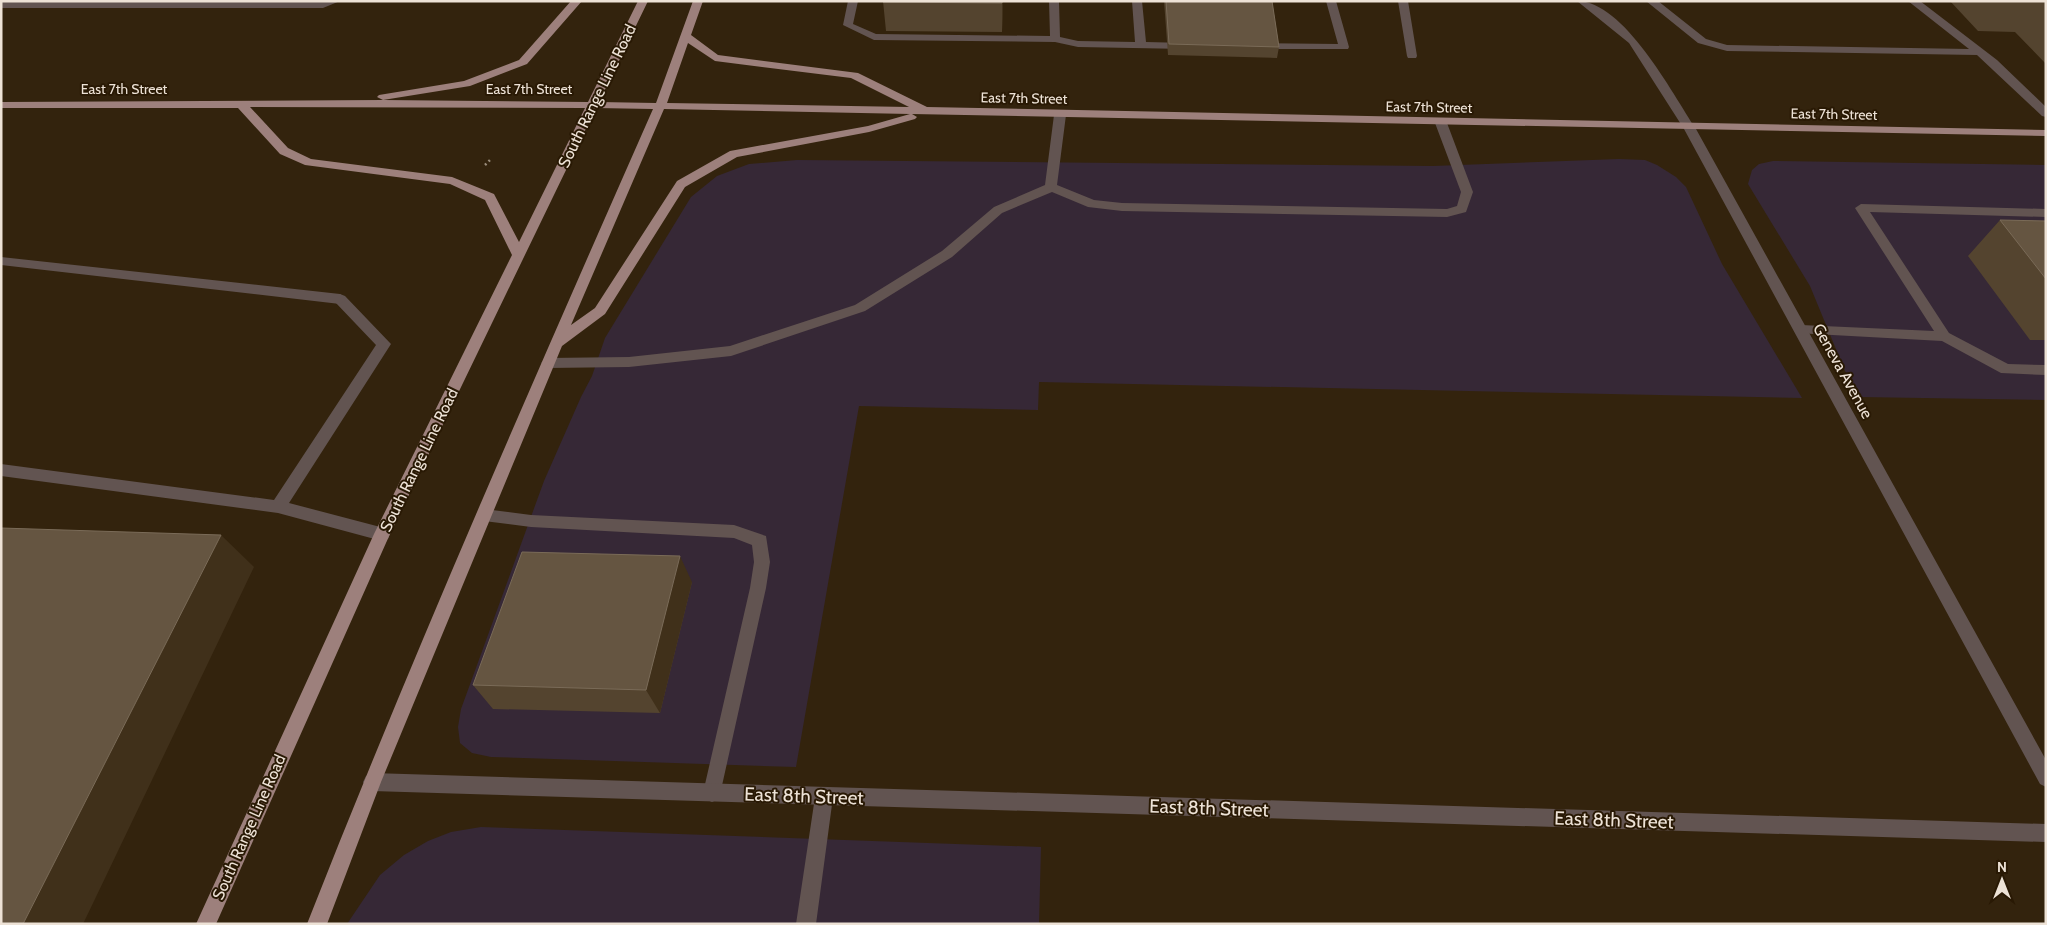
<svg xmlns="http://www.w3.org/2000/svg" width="2047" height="925" font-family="Cabin,sans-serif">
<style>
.commercial{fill:#362836}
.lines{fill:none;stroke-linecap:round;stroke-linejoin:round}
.path{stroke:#998c7b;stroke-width:2.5;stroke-dasharray:2 3;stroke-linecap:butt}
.service{fill:#625451;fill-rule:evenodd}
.minor{fill:#625451;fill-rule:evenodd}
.primary{fill:#9d807c;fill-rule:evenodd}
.wall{fill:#54442f}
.shaded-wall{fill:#40301a}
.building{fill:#655541;stroke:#7a6b58}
.labels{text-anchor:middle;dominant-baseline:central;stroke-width:4;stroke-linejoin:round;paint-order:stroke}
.far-street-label{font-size:14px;fill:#ede2d6;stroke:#291904}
.street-label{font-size:16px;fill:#ede2d6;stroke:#291904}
.near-street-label{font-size:19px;fill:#ede2d6;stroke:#291904}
</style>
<rect width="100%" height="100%" fill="#33230d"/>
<!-- commercial -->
<path class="commercial" d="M1619,159L1645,160L1657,165L1676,177L1686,187L1722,264L1802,398L1039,382L1038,410L859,406L796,767L491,757L472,753L460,743L458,727L461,709L544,481L581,397L592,376L605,338L691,197L717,176L749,164L797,160L1433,166Z
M1773,161L2046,165V400L1860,397L1845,371L1810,286L1748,184L1752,170L1759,164Z
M481,827L1041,847L1039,924H347L380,875L404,855L428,841L451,832Z"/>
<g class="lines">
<!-- path -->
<path class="path" d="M485,165L492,158"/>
<!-- service -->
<path class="service" d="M340,1L323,8H1V2Z
M848,1H858L853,24L876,34L1050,36L1049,1H1059L1060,37L1078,41L1135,42L1132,1H1142L1146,42L1187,43L1192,46L1187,49L1078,47L1055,42L874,40L843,25Z
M1326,1H1336L1349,47L1348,49H1260L1255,46L1260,43L1338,44Z
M1398,1H1408L1417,56L1416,58H1408L1407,56Z
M1646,1H1658L1706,39L1727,45L1969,49L1908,1H1920L1997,60L2046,107V117L2042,116L1977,55L1727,51L1698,43Z
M1060,112L1066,115L1057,185L1094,200L1122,203L1447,209L1457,206L1461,192L1435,123L1441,120L1447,123L1473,192L1466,212L1447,217L1122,211L1088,207L1052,192L1002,213L952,257L865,311L731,356L629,367L548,368L541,363L548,358L629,357L730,346L855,305L942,251L994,207L1045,185L1054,115Z
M1861,204L2046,209V217L1870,212L1949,333L2008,364L2046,365V375L2001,373L1942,341L1796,333L1794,330L1796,327L1801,325L1934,331L1855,208Z
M340,294L345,296L391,344L289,503L388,529L390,534L388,539L382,541L278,513L1,476V464L274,500L376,345L335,302L333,299Z
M484,509L531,515L734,525L766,536L770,562L766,588L719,799L712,802L705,799L703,793L750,588L754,562L752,545L734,538L531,527L484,521L479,519L476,515L479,511Z
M824,788L831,791L833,797L816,924H796L815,797L817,791Z"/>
<!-- minor -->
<path class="minor" d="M1577,1C1624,1 1672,93 1696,129L2046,760V787L2040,784L1684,129L1629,43Z
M1,257L340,294L347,299L340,304L1,265Z
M372,773L2046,824V842L372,791L366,788L363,782L366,776Z"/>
<!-- primary -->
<path class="primary" d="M571,1H582L527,64L470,86L383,100L588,102L638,1H648L599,102L656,103L693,1H703L691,35L718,55L858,73L927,107L2046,130V136L912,114L917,117L915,119L869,132L737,157L685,187L605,314L562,346L381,782L327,924H307C415,649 534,379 653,109L596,108L390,534L216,924H196L374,534L512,255L485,200L450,184L305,165L280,154L238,108H1V102L383,100L377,97L379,95L464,81L519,60ZM688,43L715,61L851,78L909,107L667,103ZM250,107L585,108L519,242L494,194L452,177L311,159L288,148ZM664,109L910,114L868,126L730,151L677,181L595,308L571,325Z"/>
</g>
<!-- wall -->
<path class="wall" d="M883,1H1003L1002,32L886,31Z
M1164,1H1272L1279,47L1277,58L1168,55Z
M1950,1H2046V64L2015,32L1978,31Z
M2000,220L2046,221V340H2030L1968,256Z
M692,582L660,713L493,709L473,685Z"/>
<!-- shaded-wall -->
<path class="shaded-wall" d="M1002,1H1003L1002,32Z
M221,535L254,567L83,924H23Z
M680,556L692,582L660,713L646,690Z"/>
<!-- building -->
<path class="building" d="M883,1H1002V3L883,2Z
M1166,1H1272L1279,47L1169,44Z
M2000,220L2046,221V279Z
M1,528L221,535L23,924H1Z
M522,552L680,556L646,690L473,685Z"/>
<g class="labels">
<!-- far-street labels -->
<g class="far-street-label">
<text x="124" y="89">East 7th Street</text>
<text x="529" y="89">East 7th Street</text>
<text transform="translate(1024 98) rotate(1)">East 7th Street</text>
<text transform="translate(1429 107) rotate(1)">East 7th Street</text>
<text transform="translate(1834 114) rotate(1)">East 7th Street</text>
</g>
<!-- street labels -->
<g class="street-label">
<text transform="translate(597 96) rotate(-64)">South Range Line Road</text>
<text transform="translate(1843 371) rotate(61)">Geneva Avenue</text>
<text transform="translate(419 460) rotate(-64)">South Range Line Road</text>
<text transform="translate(249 827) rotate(-66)">South Range Line Road</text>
</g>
<!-- near-street labels -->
<g class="near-street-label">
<text transform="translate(804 796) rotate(2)">East 8th Street</text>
<text transform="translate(1209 808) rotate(2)">East 8th Street</text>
<text transform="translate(1614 820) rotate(2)">East 8th Street</text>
</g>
</g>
<!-- border -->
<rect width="2047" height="925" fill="none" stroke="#ede2d6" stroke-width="5"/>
<!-- north arrow -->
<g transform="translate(2002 880)" stroke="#291904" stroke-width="4" paint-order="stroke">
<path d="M0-4L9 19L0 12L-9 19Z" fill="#ede2d6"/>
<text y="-8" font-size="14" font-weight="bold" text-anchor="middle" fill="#ede2d6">N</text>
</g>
</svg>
